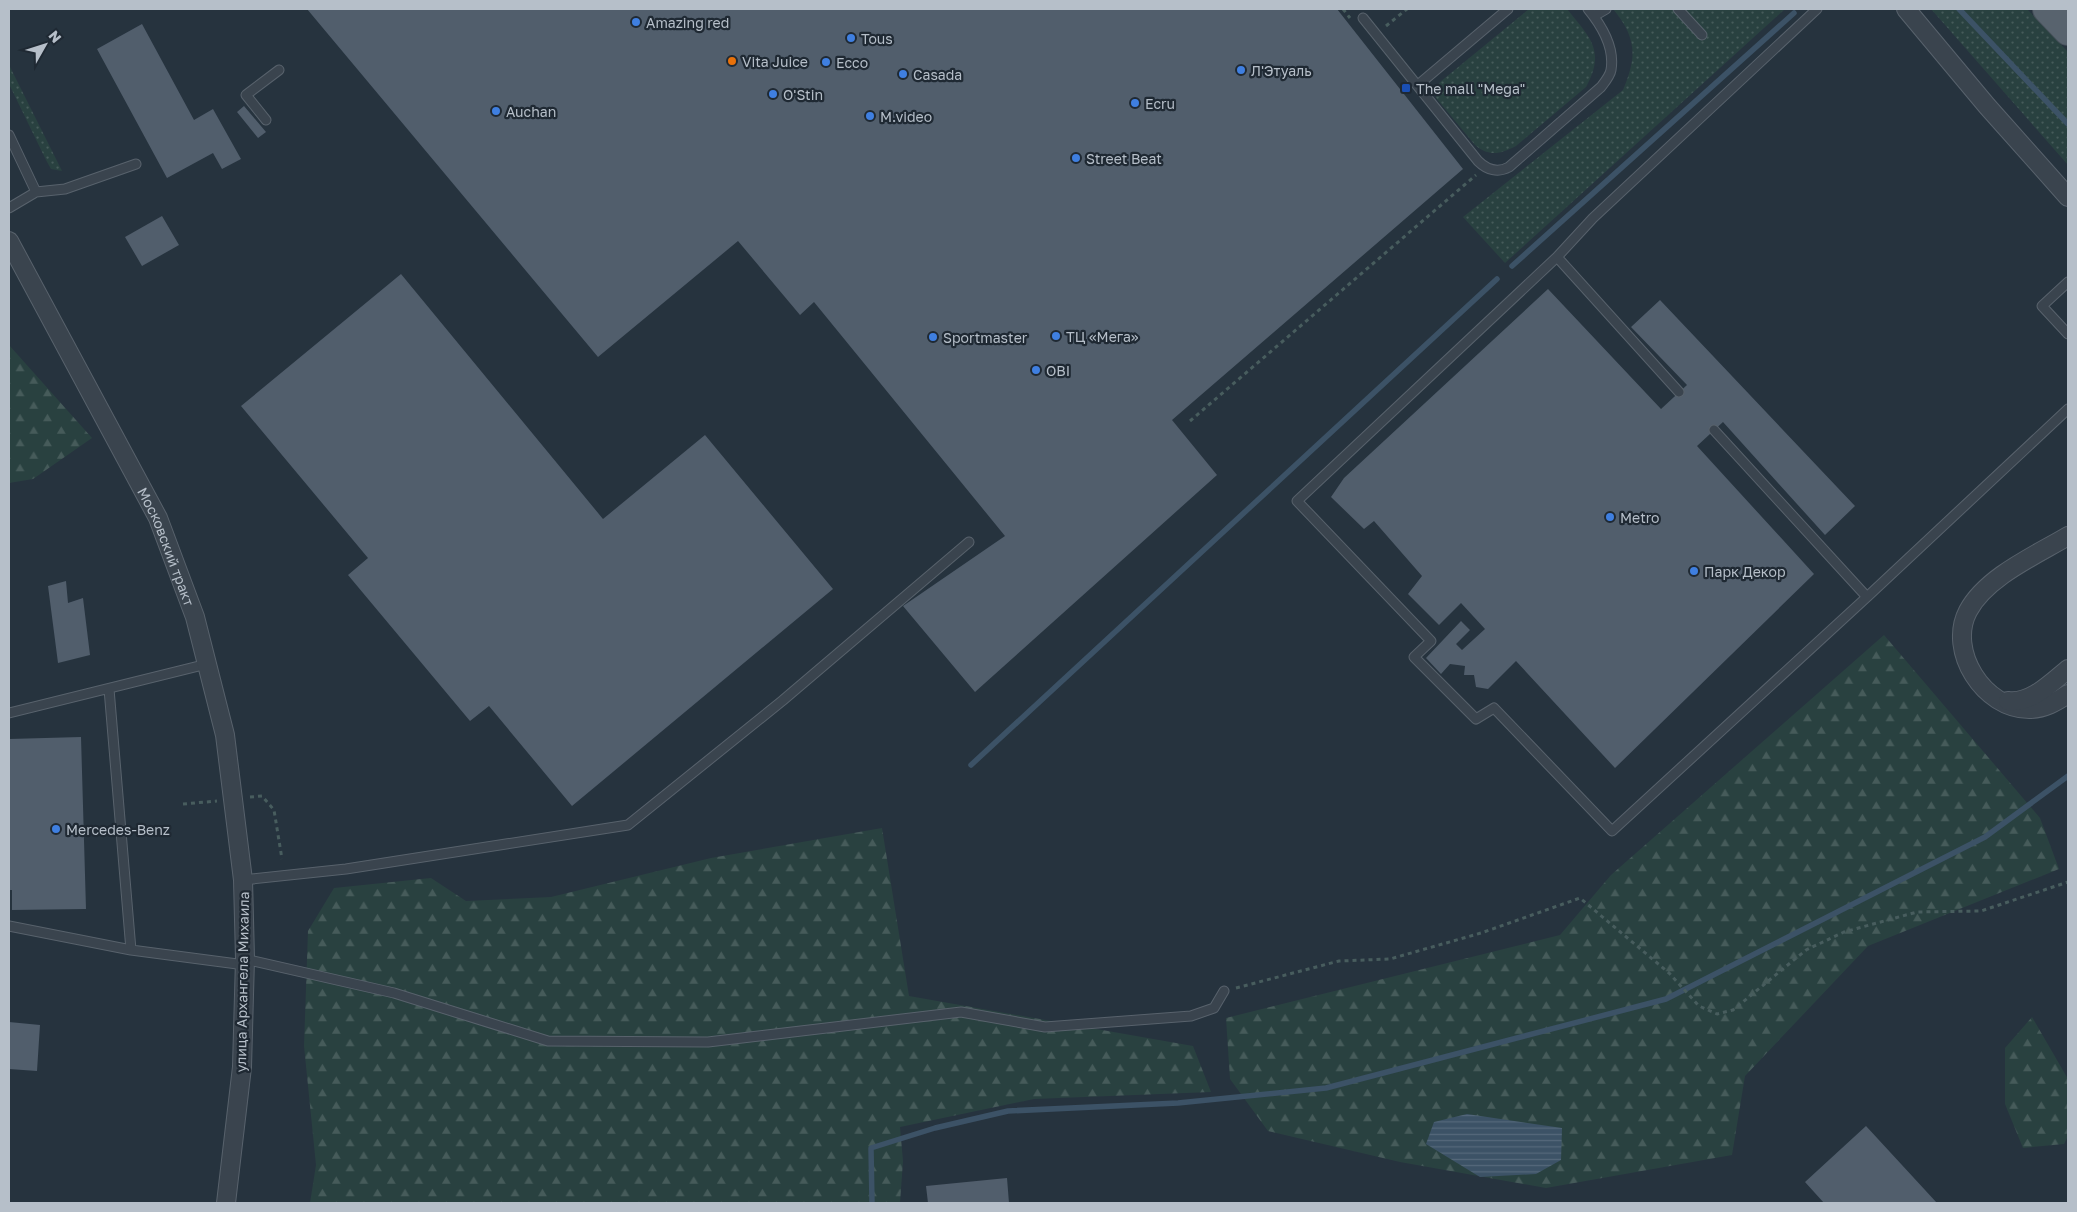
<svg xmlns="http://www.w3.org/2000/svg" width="2077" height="1212" font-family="'Golos Text',sans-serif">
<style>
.grass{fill:url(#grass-dots)}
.forest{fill:url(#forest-firs)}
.water{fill:url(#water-rules)}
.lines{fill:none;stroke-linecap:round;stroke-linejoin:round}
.stream{stroke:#3c5266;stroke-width:5.5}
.building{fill:#515e6c}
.lane-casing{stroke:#58626c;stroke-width:11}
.street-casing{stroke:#58626c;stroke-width:20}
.primary-casing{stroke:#46505a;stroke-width:30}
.path{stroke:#485d5e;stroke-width:3;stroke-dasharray:4 4;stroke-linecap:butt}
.lane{stroke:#3a444e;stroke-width:9}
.street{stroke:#3a444e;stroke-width:18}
.primary{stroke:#58636e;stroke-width:28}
.shop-dot{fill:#3f7fe0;stroke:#1f2933;stroke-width:2}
.food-dot{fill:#e8710a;stroke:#1f2933;stroke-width:2}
.transit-dot{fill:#1a4fb4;stroke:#1f2933;stroke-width:2}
.labels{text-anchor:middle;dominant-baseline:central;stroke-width:4.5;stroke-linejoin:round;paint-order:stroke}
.poi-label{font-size:14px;fill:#b6bfc9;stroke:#1f2933;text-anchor:start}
.street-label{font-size:14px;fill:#b6bfc9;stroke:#1f2933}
</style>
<defs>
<pattern id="grass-dots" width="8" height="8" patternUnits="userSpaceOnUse" patternTransform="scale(1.25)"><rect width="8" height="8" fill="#294140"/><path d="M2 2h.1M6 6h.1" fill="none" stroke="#465b5a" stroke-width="1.8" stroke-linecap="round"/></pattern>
<pattern id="forest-firs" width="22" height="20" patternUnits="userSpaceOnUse" patternTransform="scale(1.25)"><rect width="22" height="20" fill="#294140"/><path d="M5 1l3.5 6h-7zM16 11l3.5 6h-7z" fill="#465b5a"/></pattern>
<pattern id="water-rules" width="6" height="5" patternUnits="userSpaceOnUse" patternTransform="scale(1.25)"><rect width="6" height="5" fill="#3c5266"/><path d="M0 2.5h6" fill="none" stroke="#56697b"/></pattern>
</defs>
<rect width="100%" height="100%" fill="#26333e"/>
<!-- grass -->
<path class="grass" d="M1529,9H1567C1590,38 1606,50 1586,87L1516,146C1501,154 1489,157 1475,145L1436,98V89L1440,82Z
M1613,9H1785L1505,263L1463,217L1623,90C1637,57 1637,38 1613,9Z
M1931,9H2027L2068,52V165Z
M9,65L62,171L51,169L46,160L9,84Z"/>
<!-- forest -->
<path class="forest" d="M9,345L92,438L33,479L9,483Z
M1884,635L2040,818L2059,869L1868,946L1745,1076L1732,1155L1546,1188L1400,1162L1268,1131L1230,1079L1226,1018L1560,935L1611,875Z
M882,828L909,996L1193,1046L1211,1092L1034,1099L900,1127L903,1161L900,1203H310L316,1165L304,1046L308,931L334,888L431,878L466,901L551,897L711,858Z
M2032,1017L2068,1079V1136L2064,1144L2023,1148L2005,1104V1048Z"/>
<!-- water -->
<path class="water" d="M1467,1114L1562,1128L1561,1160L1536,1174L1480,1177L1426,1144L1434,1122Z"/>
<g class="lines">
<!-- stream -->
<path class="stream" d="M1959,9L2068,124
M1512,266L1794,13
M971,765L1497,279
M872,1203L871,1148L935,1128L1008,1111L1178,1103L1326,1088L1666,999L1985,837L2068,776"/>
</g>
<!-- building -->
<path class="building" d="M307,9H1337L1463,169L1172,420L1217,475L975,692L903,606L1005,536L814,302L800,315L738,241L598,357Z
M142,24L194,120L213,109L241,159L222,169L213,153L167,178L97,49Z
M244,106L266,132L258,138L237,112Z
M162,216L179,245L142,266L125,237Z
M401,274L603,519L705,435L833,589L572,806L489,706L470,721L348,575L368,558L241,406Z
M1548,289L1661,409L1687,385L1631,327L1660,300L1855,506L1825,535L1723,422L1697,446L1814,574L1615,768L1516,661L1488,689L1476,687L1474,675H1464L1465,666L1450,664L1441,674L1426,658L1461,621L1470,630L1456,644L1462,650L1485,629L1461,603L1439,625L1408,594L1422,576L1374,521L1364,529L1331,497L1344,478Z
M66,581L68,603L83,598L90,655L58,663L48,586Z
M81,737L86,909L12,910V890H9V739Z
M9,1022L40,1025L37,1071L9,1069Z
M1866,1126L1937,1203H1824L1805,1182Z
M1007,1178L1009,1203H928L926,1186Z"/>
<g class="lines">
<!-- lane casing -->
<g class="lane-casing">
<path id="lane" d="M1678,9L1702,35
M1594,16L1606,9
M1363,18L1478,161C1487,170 1498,173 1509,167L1601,87C1604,83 1610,76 1611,70C1615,47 1602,26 1588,9
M1418,85L1508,9
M266,120L246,95L279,70
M9,135L36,192
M9,208L36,192L65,189L136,164
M1557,257L1297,501L1431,641L1414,657L1476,719L1494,708L1612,831L1867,597
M2068,282L2042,306L2068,334
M1679,392L1557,257L1593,218L1817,9
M1714,430L1867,597L2068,409
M109,689L131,950
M9,713L207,664
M243,880L346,869L628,825L782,701L969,542
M9,926L131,950L245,965
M245,959L394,993L548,1041L708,1042L961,1012L1045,1027L1191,1016L1214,1008L1224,991"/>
</g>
<!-- street casing -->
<g class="street-casing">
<g id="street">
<path d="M1906,9L1987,106L2068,197"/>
<path id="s1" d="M9,241L158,518L195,617L225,735L243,880L245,959L242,1067L226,1203"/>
<path d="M2068,536C2036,555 1986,577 1968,611C1947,651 1984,709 2029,709C2044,709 2056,702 2068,694"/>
<path d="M2008,701C2031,704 2052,682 2068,669"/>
</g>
</g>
<!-- primary casing -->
<g class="primary-casing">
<path id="primary" d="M2047,9L2068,31"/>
</g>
<!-- path -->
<path class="path" d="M1343,9L1350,18
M1386,26L1407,9
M1190,421L1476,175
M250,797L262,796L274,810L282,859
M183,804L217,801
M1236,988L1339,961L1390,959L1481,933L1580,898L1669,973L1699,1006L1717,1014L1733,1010L1806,950L1844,932L1917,912L1981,911L2068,882"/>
<!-- lane -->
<use href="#lane" class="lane"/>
<!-- street -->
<use href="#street" class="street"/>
<!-- primary -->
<use href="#primary" class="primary"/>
</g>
<!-- markers -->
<g class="shop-dot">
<circle cx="636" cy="22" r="5"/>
<circle cx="851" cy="38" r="5"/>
<circle cx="826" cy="62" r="5"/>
<circle cx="1241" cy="70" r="5"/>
<circle cx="903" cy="74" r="5"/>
<circle cx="773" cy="94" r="5"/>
<circle cx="1135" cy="103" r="5"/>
<circle cx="496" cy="111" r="5"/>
<circle cx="870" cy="116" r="5"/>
<circle cx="1076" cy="158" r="5"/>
<circle cx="1056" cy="336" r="5"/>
<circle cx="933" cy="337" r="5"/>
<circle cx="1036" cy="370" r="5"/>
<circle cx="1610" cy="517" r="5"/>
<circle cx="1694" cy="571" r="5"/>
<circle cx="56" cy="829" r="5"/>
</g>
<circle class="food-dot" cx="732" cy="61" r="5"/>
<rect class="transit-dot" x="1401" y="83" width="10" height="10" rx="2.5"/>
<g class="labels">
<!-- poi labels -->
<g class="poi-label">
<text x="646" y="22">Amazing red</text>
<text x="861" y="38">Tous</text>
<text x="742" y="61">Vita Juice</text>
<text x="836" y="62">Ecco</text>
<text x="1251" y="70">Л'Этуаль</text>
<text x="913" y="74">Casada</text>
<text x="1416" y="88">The mall "Mega"</text>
<text x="783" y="94">O'Stin</text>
<text x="1145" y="103">Ecru</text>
<text x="506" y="111">Auchan</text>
<text x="880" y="116">M.video</text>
<text x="1086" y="158">Street Beat</text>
<text x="1066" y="336">ТЦ «Мега»</text>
<text x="943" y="337">Sportmaster</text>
<text x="1046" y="370">OBI</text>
<text x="1620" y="517">Metro</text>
<text x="1704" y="571">Парк Декор</text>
<text x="66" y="829">Mercedes-Benz</text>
</g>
<!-- street labels -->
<g class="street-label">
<text stroke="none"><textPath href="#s1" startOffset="344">Московский тракт</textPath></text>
<text transform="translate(242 982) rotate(-89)">улица Архангела Михаила</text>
</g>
</g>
<!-- border -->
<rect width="2077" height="1212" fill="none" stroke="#b6bfc9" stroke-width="20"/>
<!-- north arrow -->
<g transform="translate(45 45) rotate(51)" stroke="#1f2933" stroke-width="4" paint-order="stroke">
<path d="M0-4L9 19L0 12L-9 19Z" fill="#b6bfc9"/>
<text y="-8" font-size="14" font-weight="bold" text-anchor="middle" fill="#b6bfc9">N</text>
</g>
</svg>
